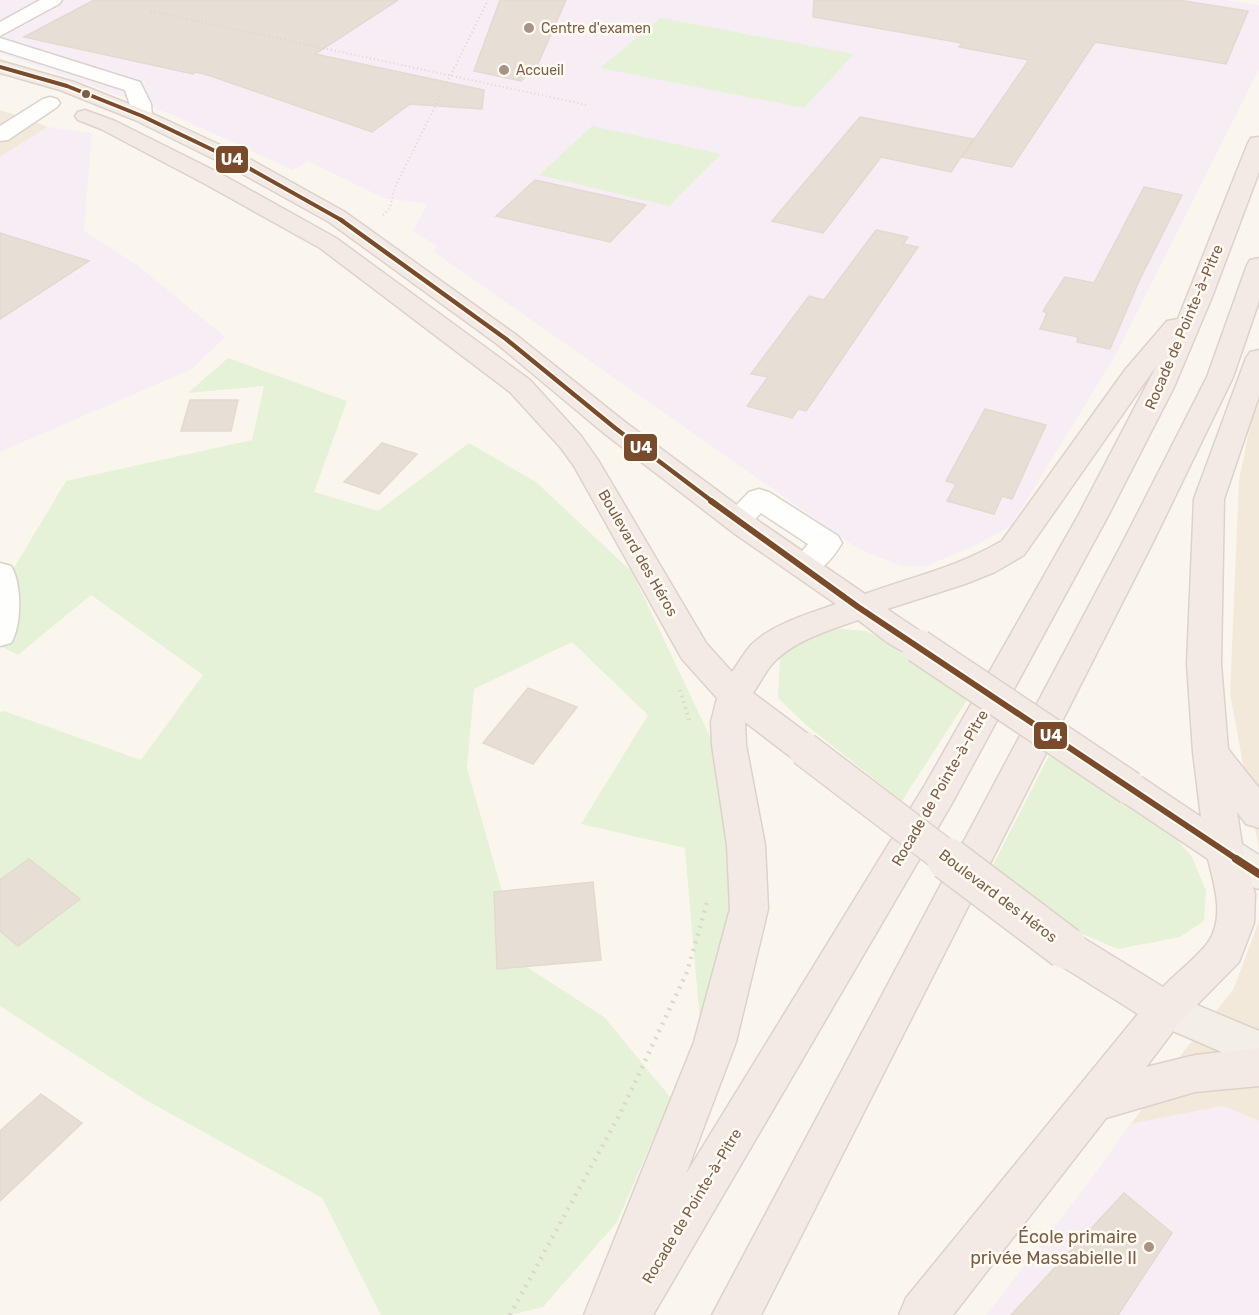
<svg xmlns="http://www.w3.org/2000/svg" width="1259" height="1315" font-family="Rubik,sans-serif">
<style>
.residential{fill:#f3e9db}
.education{fill:#f7edf5}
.green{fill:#e5f2d7}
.building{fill:#e7dfd5;stroke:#e4d9cf;stroke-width:1.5}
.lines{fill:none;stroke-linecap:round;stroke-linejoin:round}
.minor-casing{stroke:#dad3cc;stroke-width:3}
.major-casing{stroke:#dcd2ca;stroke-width:3}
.highway-casing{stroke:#dcd2ca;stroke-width:3}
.path-far2{stroke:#ddd6ce;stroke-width:2;stroke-dasharray:1 3;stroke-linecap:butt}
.path-far1{stroke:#ddd6ce;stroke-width:4;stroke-dasharray:1.5 4.5;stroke-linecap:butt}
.path{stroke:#ddd6ce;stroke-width:4.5;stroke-dasharray:2 6;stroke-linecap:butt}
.minor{fill:#fefefc;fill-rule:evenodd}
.major{fill:#f4efe6;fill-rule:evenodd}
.highway{fill:#f3eae6;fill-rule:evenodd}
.highway-bridge-far1-casing{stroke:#dcd2ca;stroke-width:36;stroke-linecap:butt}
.highway-bridge-casing{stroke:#dcd2ca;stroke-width:45;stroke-linecap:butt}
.highway-bridge-far1{stroke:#f3eae6;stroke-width:33}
.highway-bridge{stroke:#f3eae6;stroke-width:42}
.bus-1-far3-casing{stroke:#fffbf2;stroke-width:7}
.bus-1-far2-casing{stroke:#fffbf2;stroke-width:8}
.bus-1-far1-casing{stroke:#fffbf2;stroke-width:10}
.bus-1-casing{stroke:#fffbf2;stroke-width:12}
.bus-1-far3{stroke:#7a4b2a;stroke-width:4}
.bus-1-far2{stroke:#7a4b2a;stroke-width:4.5}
.bus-1-far1{stroke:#7a4b2a;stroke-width:6}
.bus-1{stroke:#7a4b2a;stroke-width:8}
.poi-dot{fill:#a99483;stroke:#fffbf2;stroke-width:2}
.bus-dot{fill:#7d5f49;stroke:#fffbf2;stroke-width:2}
.labels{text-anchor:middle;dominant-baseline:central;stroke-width:5;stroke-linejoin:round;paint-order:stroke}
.far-poi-label{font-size:14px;fill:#7d5f49;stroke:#fffbf2;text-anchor:start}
.street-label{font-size:15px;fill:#7d5f49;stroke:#fffbf2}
.near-poi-label{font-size:18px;fill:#7d5f49;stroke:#fffbf2;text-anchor:end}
.line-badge{stroke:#fffbf2;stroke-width:2}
.badge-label{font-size:16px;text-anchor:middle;font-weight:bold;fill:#fff}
</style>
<rect width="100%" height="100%" fill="#faf6ee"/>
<!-- residential -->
<path class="residential" d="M0,110L22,117L48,127L0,157Z
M1259,383V850L1230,694L1239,480Z
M1259,921V1121L1223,1106L1131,1124L1184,1051L1233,990Z"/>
<!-- education -->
<path class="education" d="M0,0H1226L1259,5V69L1115,356L1011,526L976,545L924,567L901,566L857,548L434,252L437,246L413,231L427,204L384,198L307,161L293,170L173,115L0,53Z
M48,127L92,133L84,231L136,264L225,337L192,369L0,452V157Z
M1223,1106L1259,1121V1315H986L1092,1178L1130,1124Z"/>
<!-- green -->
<path class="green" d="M661,18L854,54L804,108L600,68Z
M592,126L721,154L669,206L539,175Z
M228,358L347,401L314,492L378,511L469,443L536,482L632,572L712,741L743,882L700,1022L685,848L581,824L648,715L572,642L474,689L467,768L506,905L496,947L604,1017L671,1098L617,1222L543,1307L509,1315H381L322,1198L144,1099L0,1006V712L4,711L141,760L203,675L91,595L18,655L0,646V591L66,481L252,440L264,386L188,393Z
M832,628L866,631L894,645L967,700L902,801L805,724L778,698L780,657L802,641Z
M1049,756L1165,826L1192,857L1206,891L1204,921L1180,937L1118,949L1075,931L993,865Z"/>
<!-- building -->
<path class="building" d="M94,0H398L315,54L484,90L482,109L410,104L372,132L211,76L196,72L193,74L24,37Z
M500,0H566L537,66L521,81L474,71Z
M814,0H1178L1248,11L1226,64L1095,42L1012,167L962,157L1029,60L959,47L962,43L813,17Z
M860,117L973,139L951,172L881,157L823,233L772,221Z
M535,180L646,205L610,242L496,216Z
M1144,187L1182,195L1139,281L1110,349L1077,342L1078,337L1040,329L1047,313L1043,311L1065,277L1094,283Z
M876,230L908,237L903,244L918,247L813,401L806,411L798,409L792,418L747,406L768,377L751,374L809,296L824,300Z
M0,233L89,261L0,319Z
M190,400H238L231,431H181Z
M985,409L1046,425L1012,499L1002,496L994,514L947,501L956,484L946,481Z
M382,443L417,454L379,494L344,482Z
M528,688L577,707L533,764L483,743Z
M29,859L80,899L18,946L0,931V880Z
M593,882L601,960L497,969L494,892Z
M41,1094L82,1123L0,1201V1131Z
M1124,1193L1172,1233L1118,1315H1011Z"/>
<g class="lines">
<!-- minor casing -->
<g class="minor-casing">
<path id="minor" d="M40,0H62L59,4L0,36V22Z
M0,38L140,82L151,104L152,116L149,120L142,122L135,120L125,90L0,50Z
M50,97L57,99L60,103L57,107L8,140L0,141V126L43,99Z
M759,489L769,492L838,536L842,543C831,561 816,580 793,574L789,567L808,544L761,513C750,525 743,531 726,527L722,520L749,492Z
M0,563L11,566C22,583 22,625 11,643L0,646Z"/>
</g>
<!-- major casing -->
<g class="major-casing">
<path id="major" d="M1224,836L1237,841L1259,855V889C1239,883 1215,869 1205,851L1211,841Z
M1166,992L1259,1031V1068L1152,1022L1146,1010L1152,998Z"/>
</g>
<!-- highway casing -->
<g class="highway-casing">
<path id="highway" d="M0,61L74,82L149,112L246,157L345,212L515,334L625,422L757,520L865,594C914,576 955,568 1002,541L1125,370L1167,321L1178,319L1248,143L1251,138L1259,137V172L1212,297L1174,387L1108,516L951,805L653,1315H584L694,1042L730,909L727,845L712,745L711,722L717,698L682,659L574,466L561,448L510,392L320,248L207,185L101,129L78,120L75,116L78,112L85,110L115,121L223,175L336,238L530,380L581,436L598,460L706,643L732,672C738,664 744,653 751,645C772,624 808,614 836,604L735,534L605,434L497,344L329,222L230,167L135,120L60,90L0,73ZM1157,365L1078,516L925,785L686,1174L736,1042L768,909L765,845L746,745L745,722L792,758L804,762L816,758L822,749L816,740L753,693C760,683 766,670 774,662C795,640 830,630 858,620C878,634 903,661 930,654L934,646L930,638L887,609L965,584L995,572L1024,555Z
M1259,258V301L1233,377L1154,540L761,1315H712L1124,540L1207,377L1247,265L1250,260Z
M1259,350V396L1224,499L1221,664L1228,749L1259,788V828L1246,824L1237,812L1243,851L1255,894L1254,923L1239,962L1180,1022L1146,1067L1195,1055L1259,1048V1086L1195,1092L1106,1118L953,1315H899L906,1298L1138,1014L1052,960L1046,948L1052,936L1066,932L1080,936L1163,987C1176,973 1199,956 1209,941C1225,916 1214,884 1208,859L1117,798L1112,788L1117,778L1130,774L1143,778L1201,817L1193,752L1187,664L1194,499L1246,358L1250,352Z"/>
</g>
<!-- path-far2 -->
<path class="path-far2" d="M151,11L587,105
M383,215L390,208L395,187L488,0"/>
<!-- path-far1 -->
<path class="path-far1" d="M680,690L689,720"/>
<!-- path -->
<path class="path" d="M510,1315L620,1114L687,972L707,903"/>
<!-- minor -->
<use href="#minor" class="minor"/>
<!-- major -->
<use href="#major" class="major"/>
<!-- highway -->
<use href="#highway" class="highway"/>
<!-- highway-bridge-far1 casing -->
<g class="highway-bridge-far1-casing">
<path id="highway-bridge-far1" d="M918,646L1130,788
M804,749L950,860"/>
</g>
<!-- highway-bridge casing -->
<g class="highway-bridge-casing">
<path id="highway-bridge" d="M948,859L1066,948"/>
</g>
<!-- highway-bridge-far1 -->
<use href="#highway-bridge-far1" class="highway-bridge-far1"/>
<!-- highway-bridge -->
<use href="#highway-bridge" class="highway-bridge"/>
<!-- bus-1-far3 casing -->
<g class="bus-1-far3-casing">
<path id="bus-1-far3" d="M0,67L67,86L142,116L238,162L343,221"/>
</g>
<!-- bus-1-far2 casing -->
<g class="bus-1-far2-casing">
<path id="bus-1-far2" d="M341,220L506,339L615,428L713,502"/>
</g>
<!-- bus-1-far1 casing -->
<g class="bus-1-far1-casing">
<path id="bus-1-far1" d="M711,501L858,607L1238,860"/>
</g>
<!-- bus-1 casing -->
<g class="bus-1-casing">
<path id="bus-1" d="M1236,859L1259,874"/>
</g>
<!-- bus-1-far3 -->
<use href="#bus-1-far3" class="bus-1-far3"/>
<!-- bus-1-far2 -->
<use href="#bus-1-far2" class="bus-1-far2"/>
<!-- bus-1-far1 -->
<use href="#bus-1-far1" class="bus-1-far1"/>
<!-- bus-1 -->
<use href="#bus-1" class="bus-1"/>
</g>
<!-- markers -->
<g class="poi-dot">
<circle cx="529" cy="28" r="6"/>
<circle cx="504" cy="70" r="6"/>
<circle cx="1149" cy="1247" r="6"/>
</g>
<circle class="bus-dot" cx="86" cy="94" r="5"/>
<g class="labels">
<!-- far-poi labels -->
<g class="far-poi-label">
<text x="541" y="28">Centre d'examen</text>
<text x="516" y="70">Accueil</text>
</g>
<!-- street labels -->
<g class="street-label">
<text transform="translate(1184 327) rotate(-67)">Rocade de Pointe-à-Pitre</text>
<text transform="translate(638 553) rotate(60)">Boulevard des Héros</text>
<text transform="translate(940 788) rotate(-60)">Rocade de Pointe-à-Pitre</text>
<text transform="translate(998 896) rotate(37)">Boulevard des Héros</text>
<text transform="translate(692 1206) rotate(-59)">Rocade de Pointe-à-Pitre</text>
</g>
<!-- near-poi labels -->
<g class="near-poi-label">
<text x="1137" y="1237">École primaire<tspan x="1137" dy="21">privée Massabielle II</tspan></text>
</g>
</g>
<g class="line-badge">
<rect x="215" y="145" width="34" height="29" rx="6" fill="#7a4b2a"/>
<rect x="623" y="433" width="35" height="29" rx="6" fill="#7a4b2a"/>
<rect x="1033" y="721" width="35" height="29" rx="6" fill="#7a4b2a"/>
</g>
<g class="badge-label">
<text x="232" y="165">U4</text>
<text x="641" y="453">U4</text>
<text x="1051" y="741">U4</text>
</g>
</svg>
